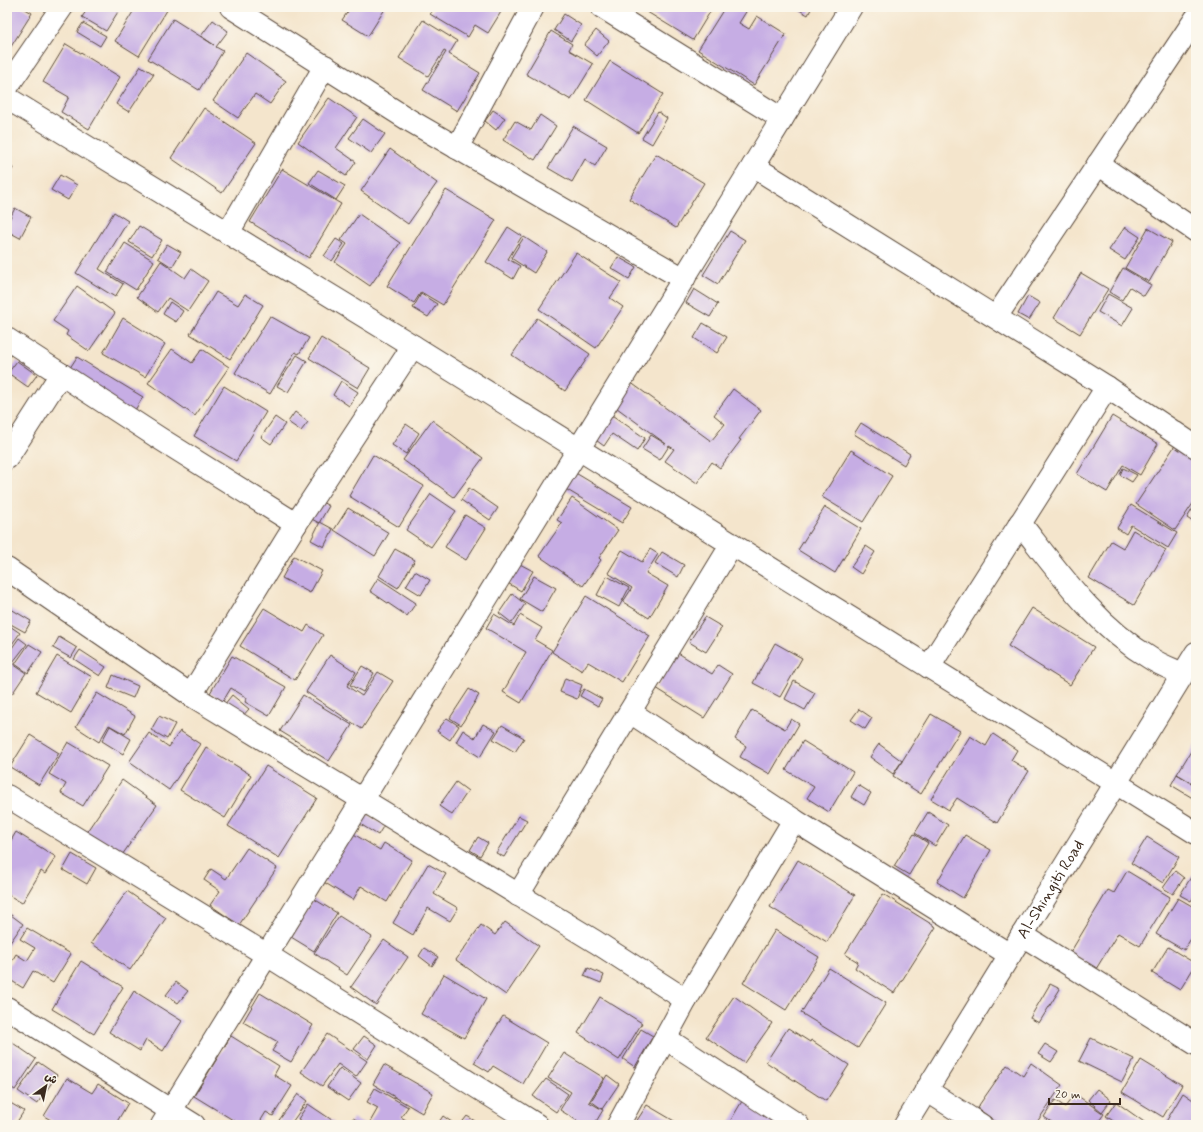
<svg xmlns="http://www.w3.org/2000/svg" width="1203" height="1132" font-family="Mynerve,'Playpen Sans Arabic',sans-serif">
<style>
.building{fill:#c6ade4}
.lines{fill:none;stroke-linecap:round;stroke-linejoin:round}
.minor-casing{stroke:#574638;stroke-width:24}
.minor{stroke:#fff;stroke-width:22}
.labels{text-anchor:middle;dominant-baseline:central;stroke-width:3;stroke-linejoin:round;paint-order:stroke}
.street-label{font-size:16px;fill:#3b2a1e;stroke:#fbf7ec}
</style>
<rect width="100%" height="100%" fill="#fbf7ec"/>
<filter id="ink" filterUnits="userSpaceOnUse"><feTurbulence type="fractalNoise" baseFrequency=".025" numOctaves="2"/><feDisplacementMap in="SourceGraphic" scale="8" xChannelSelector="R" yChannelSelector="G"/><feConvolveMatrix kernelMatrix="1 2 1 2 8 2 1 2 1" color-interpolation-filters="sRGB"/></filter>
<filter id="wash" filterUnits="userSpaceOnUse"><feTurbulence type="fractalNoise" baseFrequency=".012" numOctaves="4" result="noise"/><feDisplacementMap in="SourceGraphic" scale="16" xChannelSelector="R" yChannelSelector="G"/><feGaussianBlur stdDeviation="0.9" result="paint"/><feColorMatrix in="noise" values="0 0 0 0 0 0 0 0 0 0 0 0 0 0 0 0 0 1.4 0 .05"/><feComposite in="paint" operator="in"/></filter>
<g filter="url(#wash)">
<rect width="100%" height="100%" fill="#f4e5cc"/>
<g id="blocks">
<!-- building -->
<path class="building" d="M7,7H22L32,13L7,53Z
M89,7H121L106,31L82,17Z
M136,7H169L139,56L115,41Z
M351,7H382L385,9L368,36L342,20Z
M435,7H504L488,33L475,25L468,37L430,14Z
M639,7H713L693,40Z
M725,7H749L739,23L749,29L757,16L786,34L754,85L698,50Z
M794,7H812L808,15Z
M564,14L581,25L571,41L554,30Z
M173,19L214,45L201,36L213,20L228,31L216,47L223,51L199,90L148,59Z
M423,20L457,41L449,54L480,73L457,111L423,90L446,52L444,51L428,76L399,58Z
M83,23L106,36L100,46L77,32Z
M596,30L609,41L597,56L584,45Z
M551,31L572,44L569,50L593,64L571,100L526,74Z
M66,44L120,77L89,129L61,112L69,97L43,82Z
M246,53L286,81L270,104L255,94L238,118L213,101Z
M610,61L663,94L638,133L586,100Z
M141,66L154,74L129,112L116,104Z
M329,98L357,117L336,148L356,162L346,176L298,142Z
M204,108L256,143L222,193L171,158Z
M493,110L505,118L496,130L485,121Z
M658,112L667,118L652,144L642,138Z
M540,115L556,126L535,160L503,140L515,121L531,130Z
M363,119L385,134L371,153L349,138Z
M573,126L607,146L595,166L585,159L572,182L548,168Z
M390,149L437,183L408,224L361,191Z
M656,154L704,183L676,228L629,199Z
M7,164L13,168L7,178Z
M282,169L341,204L309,258L250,222Z
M318,170L345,186L336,200L309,183Z
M60,175L77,185L68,200L51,190Z
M446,190L496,220L443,305L421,292L414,303L387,286Z
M15,208L31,217L20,238L7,231V224Z
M114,212L128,221L99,269L123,284L115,297L76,273Z
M359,214L400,243L370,286L335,262L347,244L341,240Z
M139,226L162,240L152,256L129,242Z
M508,227L522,236L508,259L520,266L513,279L486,262Z
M1125,227L1140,237L1125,260L1109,250Z
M1148,228L1172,242L1149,282L1125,268Z
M730,231L745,240L718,284L703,275Z
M524,237L547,252L534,273L511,258Z
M336,239L344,244L332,261L324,256Z
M125,243L154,261L136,290L107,272Z
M167,244L181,252L172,267L158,258Z
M576,253L621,282L610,298L623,307L596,348L539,309Z
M618,257L636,267L629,279L611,268Z
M161,261L185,278L191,269L208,281L188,311L168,298L158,312L137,297Z
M1123,268L1151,285L1144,296L1130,287L1122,300L1109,292Z
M1081,273L1108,289L1080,334L1054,318Z
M77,286L115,313L89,351L66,335L68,331L53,321Z
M694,289L718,304L710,317L686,303Z
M216,292L238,305L245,294L263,305L230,359L190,334Z
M421,294L437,304L428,317L413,308Z
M1108,294L1133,308L1122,326L1098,312Z
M1028,296L1040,303L1029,320L1018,314Z
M170,302L183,311L176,322L163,314Z
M270,316L309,338L299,354L295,352L270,394L235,373Z
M123,318L165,344L145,377L103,353Z
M537,318L590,354L565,391L512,355Z
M703,323L727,337L717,353L694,338Z
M321,338L370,368L358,388L309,358Z
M172,349L192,363L202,349L229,367L195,416L148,383Z
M297,355L307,361L288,392L277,386Z
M77,357L143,397L132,415L66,374Z
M17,361L37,375L28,387L8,373Z
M341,381L358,392L349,406L333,395Z
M630,382L711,441L725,424L714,415L733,389L761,410L739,439L741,440L720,468L712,462L697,483L665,461L674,449L669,446L660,460L642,449L651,435L666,444L613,405Z
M224,386L266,412L236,461L194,436Z
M606,411L645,438L637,451L612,434L604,446L589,435Z
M295,412L308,422L301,431L288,422Z
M1112,416L1158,444L1140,475L1123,465L1107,492L1077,474Z
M275,417L285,424L271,444L261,437Z
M432,420L483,458L454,497L403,460Z
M861,423L910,454L904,465L854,434Z
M406,424L419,433L406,454L392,445Z
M1176,444L1196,457V499L1175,530L1136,504Z
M851,450L892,476L863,522L822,497Z
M373,455L424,486L399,527L349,496Z
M1123,468L1137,475L1132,482L1120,475Z
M569,469L632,507L622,523L559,485Z
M469,488L498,508L490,520L461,500Z
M431,494L456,511L431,547L406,530Z
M572,498L618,530L599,558L601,560L583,586L539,556L562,523L557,520Z
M320,501L329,506L319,523L310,518Z
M1196,503V524L1187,518Z
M1131,505L1177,533L1168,548L1131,525L1126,534L1117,528Z
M825,507L861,529L835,573L798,550Z
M348,508L389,533L375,556L334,530Z
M465,515L486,528L466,560L445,547Z
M320,522L333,529L324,547L311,540Z
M1133,530L1166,550L1134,605L1089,578L1111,541L1123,548Z
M866,546L875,552L861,574L851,567Z
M395,549L415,560L398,588L379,576Z
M650,549L658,554L646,573L668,586L649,618L623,602L632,588L608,573L622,550L642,562Z
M662,552L684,565L678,577L655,563Z
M294,556L322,571L310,593L282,578Z
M518,563L533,571L521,591L506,582Z
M415,571L430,580L421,595L406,586Z
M534,576L556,588L542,612L520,599Z
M607,576L629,588L619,607L597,595Z
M378,578L416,603L407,616L370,591Z
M512,594L525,604L512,623L499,613Z
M586,596L650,636L622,682L588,662L582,671L552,652Z
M264,608L304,632L308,625L323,635L295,680L240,646Z
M1032,608L1094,647L1070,685L1008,646Z
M11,609L31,621L25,632L7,622V617Z
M494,614L514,626L520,615L542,628L535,640L552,650L521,703L503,692L526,652L486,628Z
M705,617L722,627L706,652L689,642Z
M7,624L20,633L7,651Z
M59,637L77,648L71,658L53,648Z
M19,638L27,644L13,662L7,658V655Z
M775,643L802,658L780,697L753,683Z
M29,644L42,652L28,673L15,664Z
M80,650L106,667L100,676L74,659Z
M678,653L712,674L718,665L732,674L704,718L656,688Z
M330,655L356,672L347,686L362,696L378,672L393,681L362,729L306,692Z
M57,656L92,677L71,713L36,692Z
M232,656L286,687L269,716L245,702L247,698L231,688L223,701L210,693Z
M7,660L26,673L12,694L7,690Z
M362,666L374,673L363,692L350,685Z
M113,675L138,686L133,698L108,688Z
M565,678L582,685L577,699L560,692Z
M794,681L815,693L805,710L785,699Z
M469,689L479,695L461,725L450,718Z
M584,689L602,699L598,706L580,696Z
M97,693L135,716L125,734L109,725L99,742L76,727Z
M232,695L249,709L240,719L224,705Z
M303,695L352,725L329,761L280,731Z
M859,709L872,718L865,729L851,720Z
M752,710L785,729L791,719L799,724L770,774L740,757L746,746L735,739Z
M931,714L960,731L921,794L893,776Z
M159,716L175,724L167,739L151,730Z
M447,718L459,726L450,740L437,731Z
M483,724L496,731L480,757L456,742L463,730L475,738Z
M502,725L524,738L515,752L493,739Z
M110,726L131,739L123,754L102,741Z
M180,731L200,744L169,790L129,762L149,733L169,747Z
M993,734L1017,750L1011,760L1029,771L997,823L957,798L949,810L931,799L970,736L986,746Z
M30,735L59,753L39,785L10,767Z
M803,741L853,772L829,812L807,798L814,787L786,770Z
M68,742L108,766L83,806L61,793L66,784L49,774Z
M1196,743V785L1177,774Z
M879,744L902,761L893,774L870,757Z
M206,747L251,775L225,818L180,790Z
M266,766L317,798L279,858L228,826Z
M1177,774L1196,786V800L1171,785Z
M122,780L157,805L120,858L85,834Z
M456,782L468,791L452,815L439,806Z
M858,785L871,793L864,805L851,797Z
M928,812L948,825L935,846L915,833Z
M366,814L384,825L378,835L360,824Z
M519,816L527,820L504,857L496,853Z
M16,832L56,857L45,874L41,871L22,903L7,894V847Z
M352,833L380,850L384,843L412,860L387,902L361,886L353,900L322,881Z
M914,834L928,843L909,875L894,866Z
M965,835L991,850L963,898L937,882Z
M478,837L488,843L480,856L470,850Z
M1147,837L1179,857L1163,883L1131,863Z
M247,848L277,868L239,925L210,905L220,891L204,880L211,869L226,879Z
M72,854L96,868L87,884L63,870Z
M798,860L855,895L827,942L770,907Z
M428,864L446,874L434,894L458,908L450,921L428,908L413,935L393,923Z
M1127,871L1170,897L1140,946L1118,933L1096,969L1070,953L1108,890L1114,893Z
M1175,871L1184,878L1173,894L1163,888Z
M1193,874L1196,875V893L1191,901L1180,895Z
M127,891L166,918L130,970L91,943Z
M883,894L936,927L894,993L855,968L858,962L845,954Z
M1178,898L1192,906L1196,898V932H1195L1184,950L1156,934Z
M314,899L337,913L314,951L291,937Z
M7,912L23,924L7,947Z
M339,916L372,937L347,975L314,953Z
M505,922L539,946L506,995L456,960L481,925L495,935Z
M27,928L71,954L53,983L33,971L23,988L7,978V969L16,954L27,961L35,948L20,939Z
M775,930L819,957L786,1010L743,983Z
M384,940L408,957L376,1005L351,987Z
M1168,947L1196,964L1180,990L1152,973Z
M424,948L438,957L432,966L419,956Z
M81,961L123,987L94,1034L52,1009Z
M588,968L604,975L601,983L584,976Z
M829,968L886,1003L858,1048L801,1013Z
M444,974L486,999L464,1038L421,1014Z
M176,982L188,991L178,1003L166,995Z
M1050,984L1060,989L1039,1023L1030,1018Z
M134,991L182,1021L163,1051L146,1040L140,1051L109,1032Z
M260,993L313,1025L291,1062L272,1051L278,1042L243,1022Z
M734,996L772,1023L744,1063L706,1037Z
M600,997L642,1023L619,1060L578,1033Z
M503,1016L547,1043L523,1084L493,1066L489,1072L474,1063Z
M788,1028L810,1042L811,1040L849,1065L826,1101L766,1062Z
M641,1029L653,1036L635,1067L623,1059Z
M327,1034L367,1061L356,1077L338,1064L322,1086L301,1072Z
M231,1036L279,1066L274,1075L292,1086L273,1116L266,1112L258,1125H241L194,1096Z
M364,1036L377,1045L368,1059L354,1049Z
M1091,1038L1134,1059L1122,1082L1079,1061Z
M7,1039L36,1059L15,1090L7,1085Z
M1045,1044L1058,1052L1051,1062L1038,1054Z
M564,1053L604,1078L589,1102L603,1110L594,1125H584L560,1110L571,1092L548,1078Z
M1141,1060L1182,1085L1163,1117L1122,1092Z
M38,1062L57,1075L37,1104L18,1091Z
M1031,1063L1062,1085L1035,1125H1001L977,1108L1007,1065L1023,1076Z
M384,1065L433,1093L422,1113L373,1084Z
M340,1068L361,1083L348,1101L327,1087Z
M607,1075L619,1084L602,1109L591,1101Z
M67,1078L92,1093L98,1084L128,1103L115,1125H59L44,1116Z
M546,1079L568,1094L556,1112L533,1096Z
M375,1088L408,1107L401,1117L414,1125H376L370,1122L378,1108L367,1102Z
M1097,1089L1111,1100L1102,1112L1088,1100Z
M748,1091L806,1125H728Z
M1183,1093L1196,1102V1125H1164Z
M298,1094L307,1101L290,1125H280L277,1123Z
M1075,1094L1104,1114L1096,1125H1056L1044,1117L1055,1100L1065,1107Z
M7,1101L24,1111L15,1125H7Z
M1116,1102L1147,1124V1125H1119L1106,1116Z
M308,1104L335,1122L333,1125H308L298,1119Z
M647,1105L681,1125H634Z
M443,1116L456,1125H437Z
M467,1116L481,1125H460Z
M353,1118L365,1125H349Z"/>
</g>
</g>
<g filter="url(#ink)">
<use href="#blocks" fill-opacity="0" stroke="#574638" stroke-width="1"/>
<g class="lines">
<!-- minor casing -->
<g class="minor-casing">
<g id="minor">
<path d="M231,7L409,120L684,279"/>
<path d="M602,7L782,119"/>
<path d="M7,87L62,7"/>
<path d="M7,98L413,346L1196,833"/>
<path d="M457,148L533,7"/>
<path d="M1098,164L1196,231"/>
<path d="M753,166L1107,387L1196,447"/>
<path d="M228,233L325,66"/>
<path d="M996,317L1196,18"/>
<path d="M7,339L159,438L296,524"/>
<path d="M7,458L61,374"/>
<path d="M1020,523C1058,571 1096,626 1150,658C1160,665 1172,669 1183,674"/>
<path d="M7,569L191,695L596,942L686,1000"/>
<path d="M929,667L1107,387"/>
<path d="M191,695L296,524L413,346"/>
<path d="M630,712L794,820L1010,955"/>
<path d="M7,796L267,955L537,1125"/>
<path d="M518,895L732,544"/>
<path d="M1022,935L1196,1044"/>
<path d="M7,1008L194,1125"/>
<path d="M665,1038L798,1125"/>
<path d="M926,1090L981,1125"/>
<path d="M162,1125L851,7"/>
<path d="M618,1125L686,1000L794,820"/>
<path id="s1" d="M905,1125L1196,653"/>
</g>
</g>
<!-- minor -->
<use href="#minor" class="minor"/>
</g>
</g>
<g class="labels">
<!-- street labels -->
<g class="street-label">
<text stroke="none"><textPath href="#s1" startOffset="277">Al-Shingiti Road</textPath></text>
</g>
</g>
<!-- margin -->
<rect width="1203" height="1132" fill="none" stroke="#fbf7ec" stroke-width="24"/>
<!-- north arrow -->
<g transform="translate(46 1086) rotate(33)" stroke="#fbf7ec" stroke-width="3" paint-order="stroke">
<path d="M0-3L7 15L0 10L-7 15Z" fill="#3b2a1e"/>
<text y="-6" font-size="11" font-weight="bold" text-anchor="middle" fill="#3b2a1e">ش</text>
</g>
<!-- scale -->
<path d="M1049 1098v6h71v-6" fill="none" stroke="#3b2a1e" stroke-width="2"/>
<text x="1055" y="1098" font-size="12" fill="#3b2a1e" stroke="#fbf7ec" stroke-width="3" paint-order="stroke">20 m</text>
</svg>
